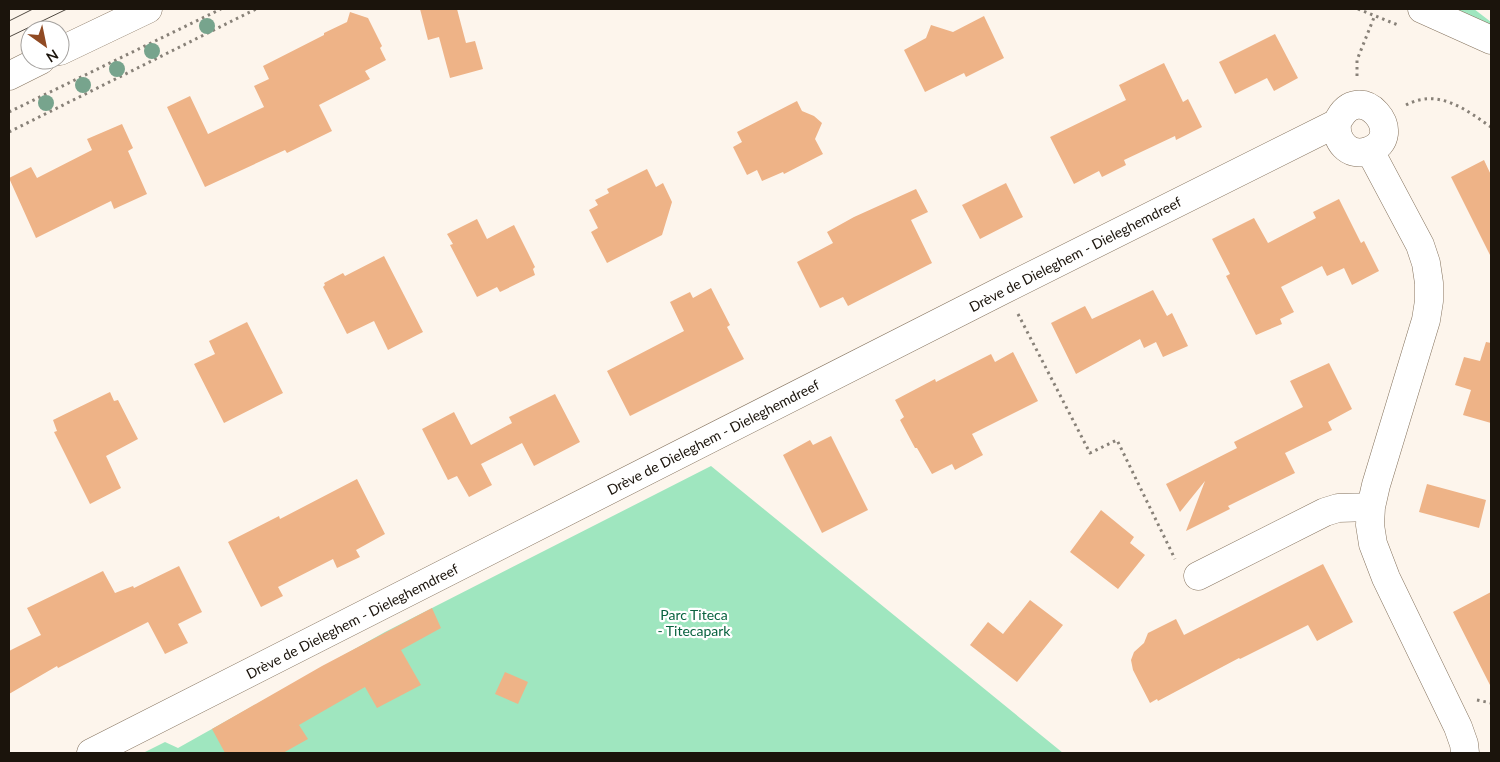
<svg xmlns="http://www.w3.org/2000/svg" width="1500" height="762" font-family="Lato,sans-serif">
<style>
.green{fill:#9fe6bf}
.building{fill:#eeb387}
.lines{fill:none;stroke-linecap:round;stroke-linejoin:round}
.minor-casing{stroke:#85735e;stroke-width:29}
.path{stroke:#888178;stroke-width:3;stroke-dasharray:2.5 4;stroke-linecap:butt}
.minor{stroke:#fff;stroke-width:28}
.tram{stroke:#514a42;stroke-width:1}
.tree{fill:#77a48d}
.labels{text-anchor:middle;dominant-baseline:central;stroke-width:4.5;stroke-linejoin:round;paint-order:stroke}
.street-label{font-size:14px;fill:#1b140c;stroke:#fff}
.park-label{font-size:14px;fill:#09623f;stroke:#fff}
</style>
<rect width="100%" height="100%" fill="#fdf5ec"/>
<!-- green -->
<path class="green" d="M1440,9H1474L1491,22V32Z
M711,466L1063,753H143L165,742L178,748L385,632Z"/>
<!-- building -->
<path class="building" d="M420,9H457L466,43L475,41L483,69L450,78L439,37L428,40Z
M350,12L368,18L382,46L380,48L386,60L365,71L370,79L319,105L332,131L287,153L285,150L205,187L167,107L190,96L208,134L264,107L254,86L269,79L263,66L324,35V33L347,22Z
M984,16L1004,58L966,77L964,73L925,92L904,50L926,38L931,25L953,32Z
M1275,34L1298,78L1274,91L1267,78L1235,94L1219,62Z
M1164,63L1183,102L1188,99L1202,127L1176,140L1175,136L1124,160L1126,165L1102,177L1099,171L1074,184L1050,137L1126,100L1119,85Z
M797,101L802,111L814,116L822,123L815,139L823,154L784,174L783,172L762,181L757,170L747,175L733,147L742,142L737,132Z
M122,124L133,148L128,151L147,194L114,209L111,201L36,238L9,178L31,167L37,178L92,150L87,139Z
M1484,160L1491,175V257L1451,177Z
M647,169L656,187L663,183L672,202L662,235L607,263L591,232L598,228L589,210L598,205L595,200L609,193L607,189Z
M1006,183L1023,217L980,239L962,205Z
M916,189L928,212L911,220L932,263L848,306L843,297L820,308L797,262L833,243L827,232L854,217Z
M1339,199L1361,243L1364,241L1379,271L1352,285L1344,268L1327,276L1322,266L1281,287L1294,312L1280,319L1282,324L1256,335L1226,276L1230,274L1212,239L1254,218L1268,243L1316,218L1313,212Z
M477,219L487,239L514,225L535,267L533,269L535,275L500,292L497,287L477,297L450,245L453,244L447,234Z
M384,256L423,332L388,350L374,321L347,334L323,287L325,285L324,283L343,273L345,276Z
M711,288L730,325L727,327L744,359L630,416L607,371L684,331L670,302L690,292L693,298Z
M1153,290L1167,316L1172,313L1188,346L1163,357L1156,342L1144,348L1140,339L1076,374L1051,323L1085,306L1092,319Z
M247,322L283,393L224,423L194,364L215,354L209,341Z
M1486,342L1491,343V423L1463,415L1471,390L1455,385L1464,357L1480,361Z
M1013,352L1038,401L972,434L983,455L955,470L952,464L932,474L917,448H915L900,420L904,417L895,400L935,379L936,382L991,354L995,362Z
M1329,363L1352,409L1328,422L1332,430L1285,453L1295,473L1228,506L1230,509L1186,531L1205,481L1180,512L1166,484L1237,448L1234,442L1303,407L1290,381Z
M110,392L114,401L118,400L138,439L106,456L121,488L90,504L54,432L57,431L53,420Z
M555,394L580,442L534,466L522,443L481,464L492,485L469,497L457,476L448,480L422,429L454,412L471,445L512,423L509,417Z
M831,436L868,510L822,533L783,455L810,440L813,445Z
M357,479L385,534L356,550L360,557L337,568L333,559L278,587L283,596L261,607L228,542L279,516L280,519Z
M1427,484L1486,500L1479,528L1419,512Z
M1101,510L1134,537L1130,543L1145,555L1118,589L1070,552Z
M1323,564L1353,622L1317,641L1308,625L1240,659L1239,658L1158,701L1157,699L1150,703L1133,670L1131,660L1134,652L1144,643L1148,633L1176,619L1184,635Z
M179,566L202,612L178,624L188,643L165,654L148,622L58,668L57,666L9,694V651L41,635L27,608L103,571L115,593L133,586L134,588Z
M1491,592V687L1453,612Z
M1030,600L1063,625L1017,682L970,645L988,622L1003,634Z
M432,608L441,628L401,650L421,685L377,708L365,687L299,725L308,739L283,753H225L212,729L322,666Z
M505,672L528,682L518,704L495,694Z"/>
<g class="lines">
<!-- minor casing -->
<g class="minor-casing">
<path id="minor" d="M1422,9L1491,40
M60,51L148,9
M9,76L41,60
M1370,151L1420,245L1426,263L1429,283V301L1426,320L1376,485L1371,507L1370,525L1373,544L1386,578L1458,727L1464,744L1465,753
M1198,576L1325,512L1338,508L1371,507
M91,753L1005,289L1337,123C1359,74 1410,137 1368,151C1348,158 1335,140 1337,123"/>
</g>
<!-- path -->
<path class="path" d="M1358,9L1398,25
M1357,76V60L1375,15
M1406,105C1438,88 1465,109 1491,127
M9,112L221,9
M9,132L256,9
M1018,314L1090,453L1117,440L1175,559
M1477,700L1491,703"/>
<!-- minor -->
<use href="#minor" class="minor"/>
<!-- tram -->
<path class="tram" d="M1490,9L1491,10
M9,21L33,9
M9,37L67,9"/>
</g>
<!-- trees -->
<g class="tree">
<circle cx="207" cy="26" r="8"/>
<circle cx="152" cy="51" r="8"/>
<circle cx="117" cy="69" r="8"/>
<circle cx="83" cy="85" r="8"/>
<circle cx="46" cy="103" r="8"/>
</g>
<g class="labels">
<!-- street labels -->
<g class="street-label">
<text transform="translate(1075 254) rotate(-27)">Drève de Dieleghem - Dieleghemdreef</text>
<text transform="translate(713 437) rotate(-27)">Drève de Dieleghem - Dieleghemdreef</text>
<text transform="translate(352 621) rotate(-27)">Drève de Dieleghem - Dieleghemdreef</text>
</g>
<!-- park labels -->
<g class="park-label">
<text x="694" y="614">Parc Titeca<tspan x="694" dy="16">- Titecapark</tspan></text>
</g>
</g>
<!-- border -->
<rect width="1500" height="762" fill="none" stroke="#1b140c" stroke-width="20"/>
<!-- north arrow -->
<g transform="translate(45 45) rotate(147)"><circle r="24" fill="#ffffff" stroke="#a4a19e"/>
<path d="M0-4L9 19L0 12L-9 19Z" fill="#904a23"/>
<text y="-8" font-size="14" font-weight="bold" text-anchor="middle" fill="#1b140c">N</text>
</g>
</svg>
